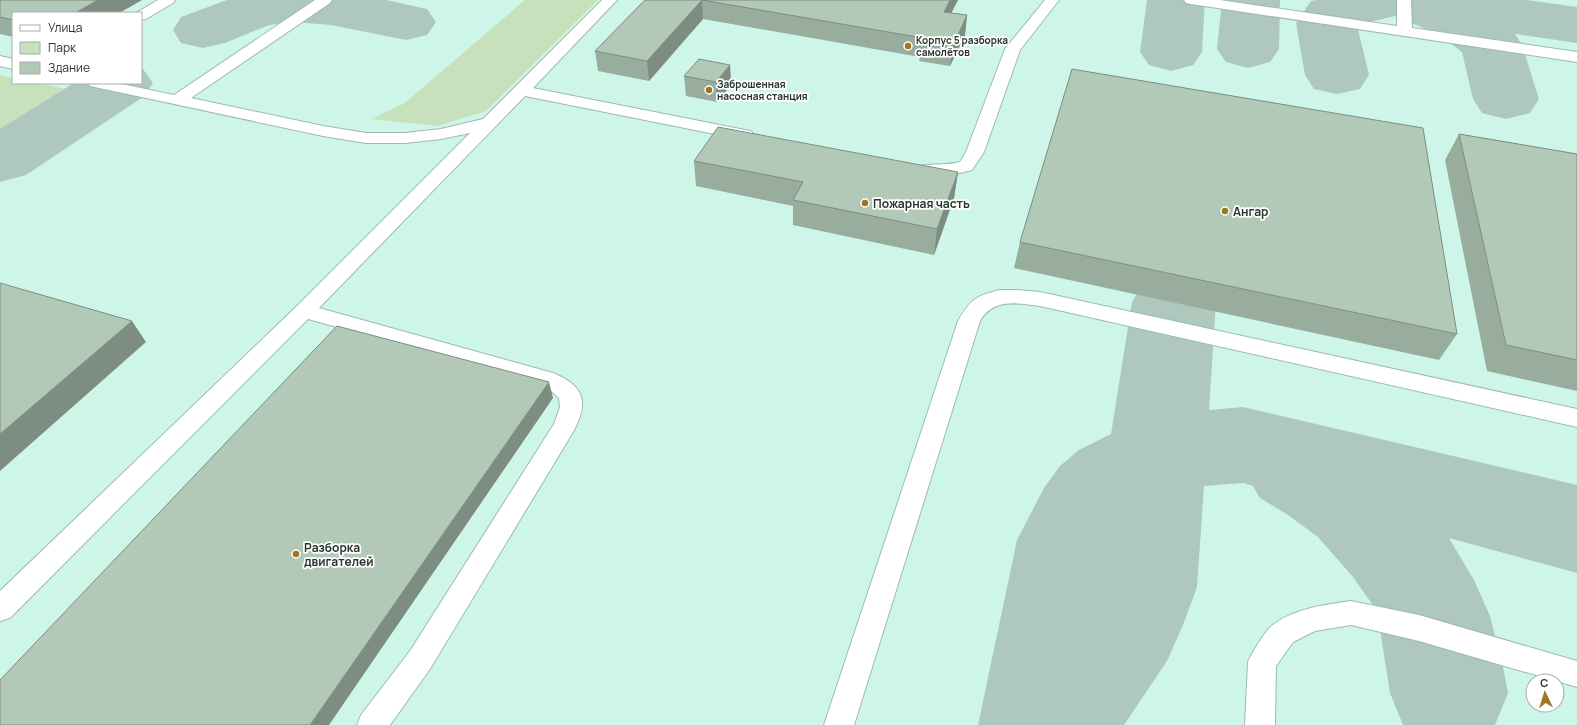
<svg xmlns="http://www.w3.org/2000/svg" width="1577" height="725" font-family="Manrope,sans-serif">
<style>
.built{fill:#cef6e8;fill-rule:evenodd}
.green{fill:#c6e1bb}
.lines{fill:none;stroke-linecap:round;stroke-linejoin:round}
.taxiway{fill:#aec8be;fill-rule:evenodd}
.minor-casing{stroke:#9dbab0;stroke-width:2}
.minor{fill:#fff;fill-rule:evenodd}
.wall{fill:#99ad9e}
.shaded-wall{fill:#7d8d81}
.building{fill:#b2c9b8;stroke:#7d8d81}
.poi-dot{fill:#9d7623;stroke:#fff;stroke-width:1.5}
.labels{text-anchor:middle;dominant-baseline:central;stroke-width:3.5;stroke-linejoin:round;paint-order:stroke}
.far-poi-label{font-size:10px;font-weight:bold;fill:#283430;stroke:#fff;text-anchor:start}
.poi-label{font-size:12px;font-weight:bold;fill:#283430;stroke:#fff;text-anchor:start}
</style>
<rect width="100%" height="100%" fill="#e0fef3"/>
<!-- built -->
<path class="built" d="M0,0H1577V725H0ZM13,13H141V83H13ZM1533,681H1557V705H1533Z"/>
<!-- green -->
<path class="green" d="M525,0H598L486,111L438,126L371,119L405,103Z
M0,75L13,78V83H38L71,90L0,135Z"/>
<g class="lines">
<!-- taxiway -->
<path class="taxiway" d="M227,0H386L427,9L436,22L427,35L406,40L331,25L293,22L269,25L225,43L203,48L181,43L173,30L181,17Z
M1147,0H1205L1202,52L1193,65L1171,71L1149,65L1140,52Z
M1222,0H1280L1279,49L1270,62L1248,68L1226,62L1217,49Z
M1316,0H1527L1577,7V43L1515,34L1522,45L1539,99L1530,113L1506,119L1482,113L1473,99L1462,52L1453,45L1428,30L1395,16L1357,25L1369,75L1360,89L1337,94L1314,89L1305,75L1296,23L1311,1Z
M141,69H143L153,83L143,97L26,175L0,182V129L74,83H141Z
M1174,273L1204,282L1216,302L1209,410L1243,407L1577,485V573L1449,538L1474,580L1490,616L1503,667L1508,693L1495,725H1403L1390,693L1378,617L1372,604L1353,577L1318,537L1288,515L1260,498L1253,486L1243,483L1204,486L1197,587L1183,625L1167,661L1124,725H978L1017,540L1044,488L1060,466L1079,450L1111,434L1132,302L1144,282Z"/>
<!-- minor casing -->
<g class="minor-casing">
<path id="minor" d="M158,0H175L173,3L146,19L141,20V13H136Z
M315,0H332L330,3L191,98L323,126L366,133H405L441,129L483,119L602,0H617L533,88L745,130L751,131L754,135L751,139L745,140L525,96L319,308L553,373C585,386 589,403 573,432L430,669L390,725H357L361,715L410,651L554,424L560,407L559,398L550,390L527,380L308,319L10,618L0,621V591L297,306L470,133L441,139L405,143H366L323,136L90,86L88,83H117L174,95Z
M1045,0H1059L1020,50L984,152L972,170C953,175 933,180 914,175L911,171L914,167C929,163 943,166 960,162L966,152L1005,49Z
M1184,0H1220L1397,26V0H1411L1412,28L1577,52V62L1191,4L1186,3Z
M0,56L13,59V69L0,66Z
M1000,290H1017L1040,292L1577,409V427L1040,306C1017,303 993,298 980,321L854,725H824L958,321C971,299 975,296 1000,290Z
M1351,601L1419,615L1577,661V687L1419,641L1351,625L1315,631L1293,642L1276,666L1275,725H1245L1248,662C1252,653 1266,629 1274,624C1297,608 1324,605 1351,601Z"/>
</g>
<!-- minor -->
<use href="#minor" class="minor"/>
</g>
<!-- wall -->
<path class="wall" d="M0,0H142L119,13H13V37L0,34Z
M645,0H958L951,13L967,15L965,35L950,66L919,61L920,57L703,19L649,81L598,71L595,51Z
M730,65L731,85L717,102L686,96L684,76Z
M1459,134L1577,154V391L1487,371L1445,160Z
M694,161L958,172L954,198L934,255L793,225V206L696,186Z
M1020,242L1457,334L1439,360L1014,268Z"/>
<!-- shaded-wall -->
<path class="shaded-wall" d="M98,0H142L119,13H75Z
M702,0L703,19L649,81L647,61Z
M950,0H958L942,31L944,12Z
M967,15L965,35L950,66L953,46Z
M730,65L731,85L717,102L716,82Z
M958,172L954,198L934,255L937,229Z
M132,321L146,342L0,471V434Z
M549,382L553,398L329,725H310Z"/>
<!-- building -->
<path class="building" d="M0,0H98L75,13H13V20L0,17Z
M645,0H950L944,12L967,15L953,46L921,41L923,38L702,0L647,61L595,51Z
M699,59L730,65L716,82L684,76Z
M1072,69L1423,128L1457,334L1020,242Z
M718,127L958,172L937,229L793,200L803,182L694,161Z
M1459,134L1577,154V360L1506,345Z
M0,283L132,321L0,434Z
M337,326L549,382L310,725H0V680Z"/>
<!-- markers -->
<g class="poi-dot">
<circle cx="908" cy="46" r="4"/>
<circle cx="709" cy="90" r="4"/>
<circle cx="865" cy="203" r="4"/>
<circle cx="1225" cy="211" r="4"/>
<circle cx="296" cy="554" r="4"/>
</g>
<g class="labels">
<!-- far-poi labels -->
<g class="far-poi-label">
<text x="916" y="40">Корпус 5 разборка<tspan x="916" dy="12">самолётов</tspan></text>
<text x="717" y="84">Заброшенная<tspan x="717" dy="12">насосная станция</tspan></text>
</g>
<!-- poi labels -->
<g class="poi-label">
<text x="873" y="203">Пожарная часть</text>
<text x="1233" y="211">Ангар</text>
<text x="304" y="547">Разборка<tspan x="304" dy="14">двигателей</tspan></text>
</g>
</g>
<!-- legend -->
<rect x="12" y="12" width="130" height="72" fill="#ffffff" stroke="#a9aeac"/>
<rect x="20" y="25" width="20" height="6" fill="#ffffff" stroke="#a9aeac"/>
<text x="48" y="32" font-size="12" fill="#283430">Улица</text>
<rect x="20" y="42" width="20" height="12" fill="#c6e1bb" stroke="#a9aeac"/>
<text x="48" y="52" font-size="12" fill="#283430">Парк</text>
<rect x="20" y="62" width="20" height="12" fill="#b2c9b8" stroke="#a9aeac"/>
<text x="48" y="72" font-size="12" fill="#283430">Здание</text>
<!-- north arrow -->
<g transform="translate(1545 693) rotate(356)"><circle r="19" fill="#ffffff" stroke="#a9aeac"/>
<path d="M0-3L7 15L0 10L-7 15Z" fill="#9d7623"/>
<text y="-6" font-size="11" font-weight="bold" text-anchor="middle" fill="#283430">С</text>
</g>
</svg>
